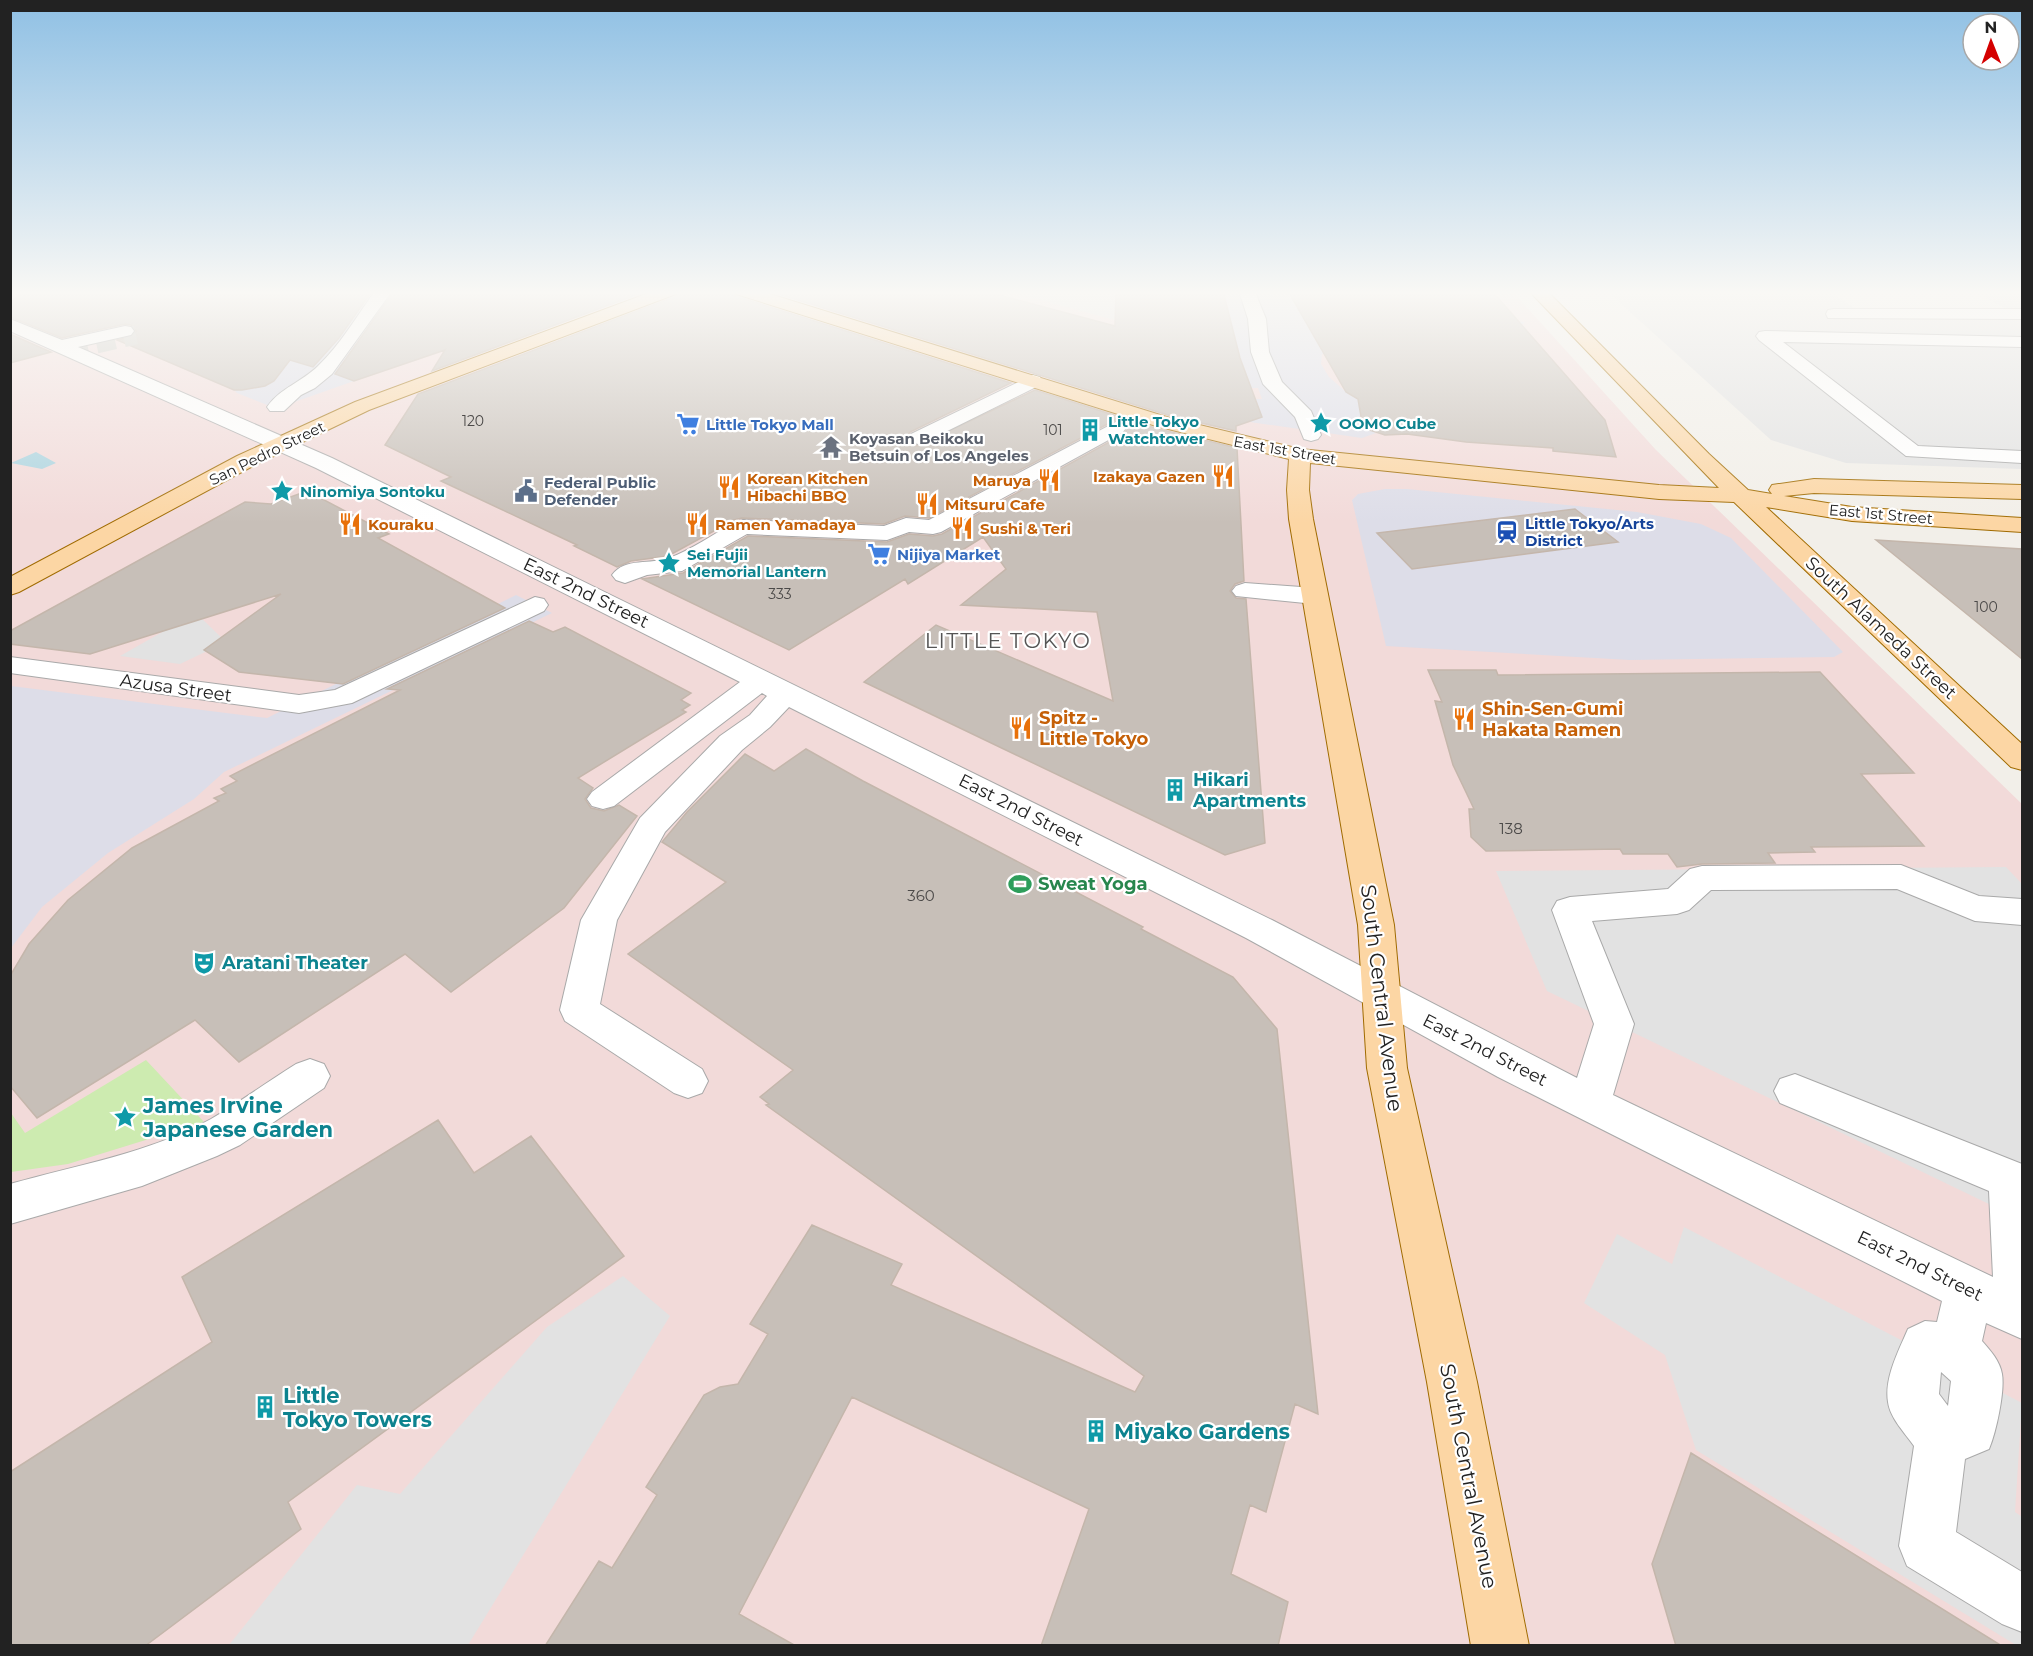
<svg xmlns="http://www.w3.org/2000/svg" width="2033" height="1656" font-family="Montserrat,sans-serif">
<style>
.commercial{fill:#f2dad9}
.grass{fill:#cdebb0}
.parking{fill:#e2e2e2}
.plaza{fill:#dddde8;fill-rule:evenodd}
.water{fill:#aad3df}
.building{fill:#c7bfb8;stroke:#c4b6ab;stroke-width:1.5}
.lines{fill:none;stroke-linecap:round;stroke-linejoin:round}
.minor-tunnel{stroke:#c8c6c1;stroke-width:19;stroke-dasharray:19 9;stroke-linecap:butt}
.minor-casing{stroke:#a9a9a9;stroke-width:2}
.major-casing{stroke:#a06b00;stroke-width:2}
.minor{fill:#fff;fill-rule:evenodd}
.major{fill:#fcd6a4;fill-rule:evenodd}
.labels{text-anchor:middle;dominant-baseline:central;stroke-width:4.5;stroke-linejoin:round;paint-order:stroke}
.far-number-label{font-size:14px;fill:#4b4948}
.far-culture-label{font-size:15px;font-weight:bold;fill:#0d838f;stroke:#fff;text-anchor:start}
.far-shop-label{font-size:15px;font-weight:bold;fill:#366cbe;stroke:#fff;text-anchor:start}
.far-worship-label{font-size:15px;font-weight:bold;fill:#5b616d;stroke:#fff;text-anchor:start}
.far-street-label{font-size:15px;fill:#222;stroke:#fff}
.far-food-label{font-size:15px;font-weight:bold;fill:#c56008;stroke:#fff;text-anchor:start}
.far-service-label{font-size:15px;font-weight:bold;fill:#4e5e75;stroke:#fff;text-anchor:start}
.far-transit-label{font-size:15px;font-weight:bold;fill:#164399;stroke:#fff;text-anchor:start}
.number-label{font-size:15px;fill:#4b4948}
.street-label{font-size:18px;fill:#222;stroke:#fff}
.food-label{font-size:18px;font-weight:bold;fill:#c56008;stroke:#fff;text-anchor:start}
.culture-label{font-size:18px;font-weight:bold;fill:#0d838f;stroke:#fff;text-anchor:start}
.leisure-label{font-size:18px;font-weight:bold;fill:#27864d;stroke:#fff;text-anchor:start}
.quarter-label{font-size:21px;letter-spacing:1.5px;fill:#555;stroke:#fff}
.near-street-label{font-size:21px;fill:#222;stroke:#fff}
.near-culture-label{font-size:21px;font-weight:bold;fill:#0d838f;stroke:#fff;text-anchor:start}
</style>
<rect width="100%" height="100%" fill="#f2efe9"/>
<!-- commercial -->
<path class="commercial" d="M11,291H1512L1656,450L2022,804V1645L11,1646Z"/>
<!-- grass -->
<path class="grass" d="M146,1060L204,1122L68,1164L11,1172V1113L25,1133Z"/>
<!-- parking -->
<path class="parking" d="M1008,291H1217L1144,328Z
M1607,291H1829L1856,309H2006L1974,291H2016L2022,296V469L1846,463L1771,440Z
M196,613L226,642L180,664L120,656Z
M2006,867L2022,884V1220L1547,991L1496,871Z
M1684,1227L2022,1403L2015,1512L2022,1517V1645H2016L1696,1450L1665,1355L1584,1303L1617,1234L1672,1264Z
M623,1276L670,1316L468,1645H229L357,1485L400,1494L547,1327Z"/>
<!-- plaza -->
<path class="plaza" d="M341,291H403L346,378L354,381L286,405H267L237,393L234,390L253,389L274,381Z
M1217,291H1290L1296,303L1525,322L1518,328L1331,355L1322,354L1321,364L1329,377L1345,391L1361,400L1362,425L1376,433L1362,438L1243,421L1260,412L1253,399H1262L1258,388H1249Z
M1385,489H1407L1637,512L1701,524L1731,538L1843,652L1834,657L1630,660L1386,646L1352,500L1358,494ZM1574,509L1616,542L1413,569L1378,533Z
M516,595L552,613L224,772L194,799L108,853L42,907L11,948V686L267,718Z"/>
<!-- water -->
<path class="water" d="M36,452L56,463L42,469L11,463Z"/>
<!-- building -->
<path class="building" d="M35,291H372L339,338L313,367L290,360L274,381L265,386L242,390H234L117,340L133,336L136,331L131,325L125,324L62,338L10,317V302L20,295Z
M394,291H646L432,371L445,350L354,381L335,374Z
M680,291H732L735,296L1011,383L910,432L906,439L910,444L917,446L1035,390L1155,428L1237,448L1244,581L1235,584L1230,591L1236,598L1246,599L1265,843L1225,855L864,682L936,625L1113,701L1097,612L961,605L1006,569L983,537L908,584L905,579L789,650L642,579L683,573L748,536L887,542L909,534L933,536L942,534L1124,434L1128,428L1124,422L1115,420L929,518L905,516L884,524L742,518L734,520L668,556L631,561L617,567L574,546L577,545L441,481L451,477L385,445L418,394L677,296Z
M769,291H984L1115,326L1116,291H1223L1240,358L1262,417L1236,426V431L1171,416Z
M1288,291H1492L1605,420L1616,457L1553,451V448L1466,442L1407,434L1385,435L1363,428L1358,399L1346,392Z
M10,334L51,352L10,363Z
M307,491L389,534L378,538L505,608L343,684L239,672L204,650L281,594L90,654L10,644V631L245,502L271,504Z
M1575,509L1618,542L1412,569L1377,533Z
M1876,540L2022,549V659Z
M529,621L553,632L565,627L691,693L681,700L690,705L682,710L686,712L578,778L593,788L585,799L591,808L604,811L619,805L637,816L564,908L451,992L405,954L239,1062L195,1020L37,1118L10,1086V976L29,944L68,900L132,848L219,801L214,798L226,793L221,789L237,781L230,776L400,690L387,689Z
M1428,670H1496L1498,675L1820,672L1914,773L1861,774L1924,846L1811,847L1815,852L1768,853L1775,863L1702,864L1677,867L1668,854H1623L1620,849L1486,851L1471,837L1469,809H1474L1453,765L1435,701L1442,702Z
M806,749L863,781L1143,927L1141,929L1233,977L1277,1029L1318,1414L1295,1404L1266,1512L1250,1505L1231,1574L1288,1602L1278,1646H1041L1089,1509L852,1397L739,1614L796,1646H545L599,1561L612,1568L657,1495L646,1487L704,1395L720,1387L738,1384L768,1334L750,1324L812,1225L902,1264L891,1285L1135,1392L1144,1376L766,1105L769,1104L760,1097L793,1070L628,954L726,882L662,842L687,812L745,754L774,771Z
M438,1120L474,1173L531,1136L624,1256L288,1502L301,1529L145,1646H10V1472L212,1342L182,1277Z
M1691,1453L2002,1646H1676L1652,1564Z"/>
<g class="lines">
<!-- minor-tunnel -->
<path class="minor-tunnel" d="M69,350L136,335"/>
<!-- minor casing -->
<g class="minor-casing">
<path id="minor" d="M375,291H392L332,374L315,388L301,395L284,411H270L267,407C280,388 302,382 318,366C340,345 357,316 375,291Z
M1239,291L1255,292L1266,319L1269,352L1282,382L1311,411L1321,435L1318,439L1311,441L1304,439L1295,417L1263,384L1251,352L1248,319Z
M1834,309H2022V319L1828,318L1826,314L1828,310Z
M10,319L62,340L125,326L131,327L134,331L131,335L78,347L332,458L1272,920L1577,1078L1594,1024L1552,910L1557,901L1570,897L1668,889L1690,869L1702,866L1901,865L1979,896L2022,899V925L1975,921L1897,889L1711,890L1689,910L1677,914L1592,921L1634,1024L1613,1095L1993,1277L1989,1191L1780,1103L1774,1091L1780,1079L1795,1074L2022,1164V1339L1986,1323L1982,1341C1990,1350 2000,1361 2002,1374C2005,1391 1996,1433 1989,1449L1965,1459L1956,1532L2022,1572V1632L2002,1624L1907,1566L1899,1546L1914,1446C1905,1433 1890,1418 1888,1402C1884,1378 1899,1350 1908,1329L1925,1321L1937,1322L1942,1301L1498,1077L1246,938L789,707L770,727L742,750L665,832L617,920L600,1004L702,1069L708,1081L702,1093L688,1098L674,1093L565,1021L560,1010L581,920L640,818L720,736L750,715L767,696L762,693L614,806L603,809L592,806L587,799L592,792L740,682L316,468L10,331ZM1941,1372L1951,1381L1948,1406L1939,1394Z
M1765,331L2022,337V347L1783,342L1918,446L2022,451V463L1906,456L1759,340L1756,336L1759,332Z
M1033,375L1040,377L1042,381L1040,385L925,442L918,444L911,442L908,438L911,434Z
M1116,422L1123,424L1126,428L1123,432L941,532L933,534L909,532L887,540L747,534L682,571L647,575L625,583L616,580L612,575C625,557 651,565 669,558C691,550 714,534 735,522L743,520L884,526L906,518L929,520Z
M1245,583L1315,588L1324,591L1328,596L1324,601L1315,604L1236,596L1232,591L1236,586Z
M535,597L544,599L548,605L544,611L352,703L299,713L10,673V657L299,695L335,690Z
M310,1059L324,1064L330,1076L324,1088L240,1145L217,1156L142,1186L10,1224V1184C77,1165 150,1153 211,1119C240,1102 267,1082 296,1064Z"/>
</g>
<!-- major casing -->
<g class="major-casing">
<path id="major" d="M654,291H678L676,294L369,410L253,466L19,592L10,595V577L237,456L355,402Z
M734,291H760L1170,418L1300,449L1659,485L1719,488L1529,291H1547L1709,454L1748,490L1772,494L1769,490L1772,485L1814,479L2022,485V499L1814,493L1784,496L1852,507L2022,518V532L1852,521L1766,507L2022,744V770L2011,767L1734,502L1659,499L1310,463L1309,490L1313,519L1394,925L1407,1068L1477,1382L1529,1646H1471L1427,1382L1367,1068L1358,925L1289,519L1287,490L1289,459L1156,426L736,294Z"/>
</g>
<!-- minor -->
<use href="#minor" class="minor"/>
<!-- major -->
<use href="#major" class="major"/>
</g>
<!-- sky -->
<linearGradient id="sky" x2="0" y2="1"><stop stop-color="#8fc0e4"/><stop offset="0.56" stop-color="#f9f8f5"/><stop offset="1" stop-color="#f9f8f5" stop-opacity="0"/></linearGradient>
<rect width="2033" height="523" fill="url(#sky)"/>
<!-- icons -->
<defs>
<g id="sight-bare" transform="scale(1.8)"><path d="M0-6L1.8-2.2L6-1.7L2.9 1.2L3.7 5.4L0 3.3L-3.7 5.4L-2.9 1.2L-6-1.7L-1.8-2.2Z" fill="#0f9aa8" stroke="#fff" stroke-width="2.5" paint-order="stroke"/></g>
<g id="supermarket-bare" transform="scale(1.8)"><path d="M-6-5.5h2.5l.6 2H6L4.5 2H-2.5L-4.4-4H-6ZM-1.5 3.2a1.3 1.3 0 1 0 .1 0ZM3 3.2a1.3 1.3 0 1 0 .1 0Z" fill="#3f7fe0" stroke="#fff" stroke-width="2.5" paint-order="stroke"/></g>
<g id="building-bare" transform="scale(1.8)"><path d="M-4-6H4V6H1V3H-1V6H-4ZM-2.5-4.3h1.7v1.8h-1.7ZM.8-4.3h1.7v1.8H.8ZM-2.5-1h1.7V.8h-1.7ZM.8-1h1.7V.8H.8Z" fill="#0f9aa8" stroke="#fff" stroke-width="2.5" paint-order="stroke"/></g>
<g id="temple-bare" transform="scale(1.8)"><path d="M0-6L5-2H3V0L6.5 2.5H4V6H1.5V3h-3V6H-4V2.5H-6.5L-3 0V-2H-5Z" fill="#6b7280" stroke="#fff" stroke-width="2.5" paint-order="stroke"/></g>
<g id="restaurant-bare" transform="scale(1.8)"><path d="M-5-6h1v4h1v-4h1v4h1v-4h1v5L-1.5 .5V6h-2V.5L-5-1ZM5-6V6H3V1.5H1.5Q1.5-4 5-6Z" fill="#e8710a" stroke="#fff" stroke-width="2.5" paint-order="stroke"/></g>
<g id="civic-bare" transform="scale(1.8)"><path d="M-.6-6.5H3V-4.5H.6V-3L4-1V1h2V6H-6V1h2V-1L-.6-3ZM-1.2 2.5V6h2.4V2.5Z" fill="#5c6f8a" stroke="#fff" stroke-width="2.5" paint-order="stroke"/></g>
<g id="station-bare" transform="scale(1.8)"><path d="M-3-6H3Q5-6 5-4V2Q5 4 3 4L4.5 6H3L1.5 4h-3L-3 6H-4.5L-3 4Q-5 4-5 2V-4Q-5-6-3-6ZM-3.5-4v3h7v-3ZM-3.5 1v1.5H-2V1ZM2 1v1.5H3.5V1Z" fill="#1a4fb4" stroke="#fff" stroke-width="2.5" paint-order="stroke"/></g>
<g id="stadium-bare" transform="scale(1.8)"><path d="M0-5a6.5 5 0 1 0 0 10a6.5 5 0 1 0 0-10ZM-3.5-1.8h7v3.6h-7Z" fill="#2e9e5b" stroke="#fff" stroke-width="2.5" paint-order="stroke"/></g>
<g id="theatre-bare" transform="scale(1.8)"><path d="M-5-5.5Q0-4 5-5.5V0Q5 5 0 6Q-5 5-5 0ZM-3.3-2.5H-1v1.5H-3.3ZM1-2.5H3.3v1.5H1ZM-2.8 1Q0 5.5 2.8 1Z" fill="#0f9aa8" stroke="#fff" stroke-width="2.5" paint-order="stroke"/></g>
</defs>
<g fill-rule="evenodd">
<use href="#sight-bare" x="1321" y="423"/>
<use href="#supermarket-bare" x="688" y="424"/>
<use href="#building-bare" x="1090" y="430"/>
<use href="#temple-bare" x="831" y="447"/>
<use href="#restaurant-bare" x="1223" y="476"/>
<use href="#restaurant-bare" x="1049" y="480"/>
<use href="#restaurant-bare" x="729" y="487"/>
<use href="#sight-bare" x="282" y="491"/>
<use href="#civic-bare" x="526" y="491"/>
<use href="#restaurant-bare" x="927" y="504"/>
<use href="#restaurant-bare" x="350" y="524"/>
<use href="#restaurant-bare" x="697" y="524"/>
<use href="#restaurant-bare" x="962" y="528"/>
<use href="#station-bare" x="1507" y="532"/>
<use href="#supermarket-bare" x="879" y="554"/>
<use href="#sight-bare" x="669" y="563"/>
<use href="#restaurant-bare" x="1464" y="719"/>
<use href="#restaurant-bare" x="1021" y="728"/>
<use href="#building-bare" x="1175" y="790"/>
<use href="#stadium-bare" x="1020" y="884"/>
<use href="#theatre-bare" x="204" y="963"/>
<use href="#sight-bare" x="125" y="1117"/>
<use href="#building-bare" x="265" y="1407"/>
<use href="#building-bare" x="1096" y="1431"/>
</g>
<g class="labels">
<!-- far-number labels -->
<g class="far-number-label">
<text x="473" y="421">120</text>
<text x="1053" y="430">101</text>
<text x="780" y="594">333</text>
<text x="1986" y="607">100</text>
</g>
<!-- far-culture labels -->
<g class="far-culture-label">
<text x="1108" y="421">Little Tokyo<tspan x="1108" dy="17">Watchtower</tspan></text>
<text x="1339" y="423">OOMO Cube</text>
<text x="300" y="491">Ninomiya Sontoku</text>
<text x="687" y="554">Sei Fujii<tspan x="687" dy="17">Memorial Lantern</tspan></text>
</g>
<!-- far-shop labels -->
<g class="far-shop-label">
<text x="706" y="424">Little Tokyo Mall</text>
<text x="897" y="554">Nijiya Market</text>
</g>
<!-- far-worship labels -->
<g class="far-worship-label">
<text x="849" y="438">Koyasan Beikoku<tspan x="849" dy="17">Betsuin of Los Angeles</tspan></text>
</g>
<!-- far-street labels -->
<g class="far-street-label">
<text transform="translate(1285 450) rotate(10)">East 1st Street</text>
<text transform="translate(267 453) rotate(-26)">San Pedro Street</text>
<text transform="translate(1881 514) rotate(5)">East 1st Street</text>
</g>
<!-- far-food labels -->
<g class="far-food-label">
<text x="1205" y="476" text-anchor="end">Izakaya Gazen</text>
<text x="747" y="478">Korean Kitchen<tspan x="747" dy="17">Hibachi BBQ</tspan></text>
<text x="1031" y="480" text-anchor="end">Maruya</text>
<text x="945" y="504">Mitsuru Cafe</text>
<text x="368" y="524">Kouraku</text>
<text x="715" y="524">Ramen Yamadaya</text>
<text x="980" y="528">Sushi &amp; Teri</text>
</g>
<!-- far-service labels -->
<g class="far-service-label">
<text x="544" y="482">Federal Public<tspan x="544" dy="17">Defender</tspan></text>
</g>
<!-- far-transit labels -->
<g class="far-transit-label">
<text x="1525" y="523">Little Tokyo/Arts<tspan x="1525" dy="17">District</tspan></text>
</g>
<!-- number labels -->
<g class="number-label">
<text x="1511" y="828">138</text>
<text x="921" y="895">360</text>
</g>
<!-- street labels -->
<g class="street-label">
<text transform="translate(586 593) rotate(26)">East 2nd Street</text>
<text transform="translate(1881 628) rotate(43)">South Alameda Street</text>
<text transform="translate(176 688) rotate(8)">Azusa Street</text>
<text transform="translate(1021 810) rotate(27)">East 2nd Street</text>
<text transform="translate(1485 1050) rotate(27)">East 2nd Street</text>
<text transform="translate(1920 1266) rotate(26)">East 2nd Street</text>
</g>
<!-- food labels -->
<g class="food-label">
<text x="1482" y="709">Shin-Sen-Gumi<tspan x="1482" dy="21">Hakata Ramen</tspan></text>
<text x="1039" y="718">Spitz -<tspan x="1039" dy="21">Little Tokyo</tspan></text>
</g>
<!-- culture labels -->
<g class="culture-label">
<text x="1193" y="780">Hikari<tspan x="1193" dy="21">Apartments</tspan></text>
<text x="222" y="963">Aratani Theater</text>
</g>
<!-- leisure labels -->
<g class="leisure-label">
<text x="1038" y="884">Sweat Yoga</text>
</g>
<!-- quarter labels -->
<g class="quarter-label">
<text x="1008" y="640">LITTLE TOKYO</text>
</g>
<!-- near-street labels -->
<g class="near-street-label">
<text transform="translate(1382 998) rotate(83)">South Central Avenue</text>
<text transform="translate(1469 1476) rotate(79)">South Central Avenue</text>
</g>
<!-- near-culture labels -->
<g class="near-culture-label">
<text x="143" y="1105">James Irvine<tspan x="143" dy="24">Japanese Garden</tspan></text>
<text x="283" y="1395">Little<tspan x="283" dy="24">Tokyo Towers</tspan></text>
<text x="1114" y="1431">Miyako Gardens</text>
</g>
</g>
<!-- border -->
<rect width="2033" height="1656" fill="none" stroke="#222222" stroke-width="24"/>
<!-- north arrow -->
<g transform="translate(1991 42) rotate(359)"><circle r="28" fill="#ffffff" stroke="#a7a7a7" stroke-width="1.5"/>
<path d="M0-4.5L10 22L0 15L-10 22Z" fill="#d40000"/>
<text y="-9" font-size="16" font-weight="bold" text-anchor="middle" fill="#222222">N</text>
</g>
</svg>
